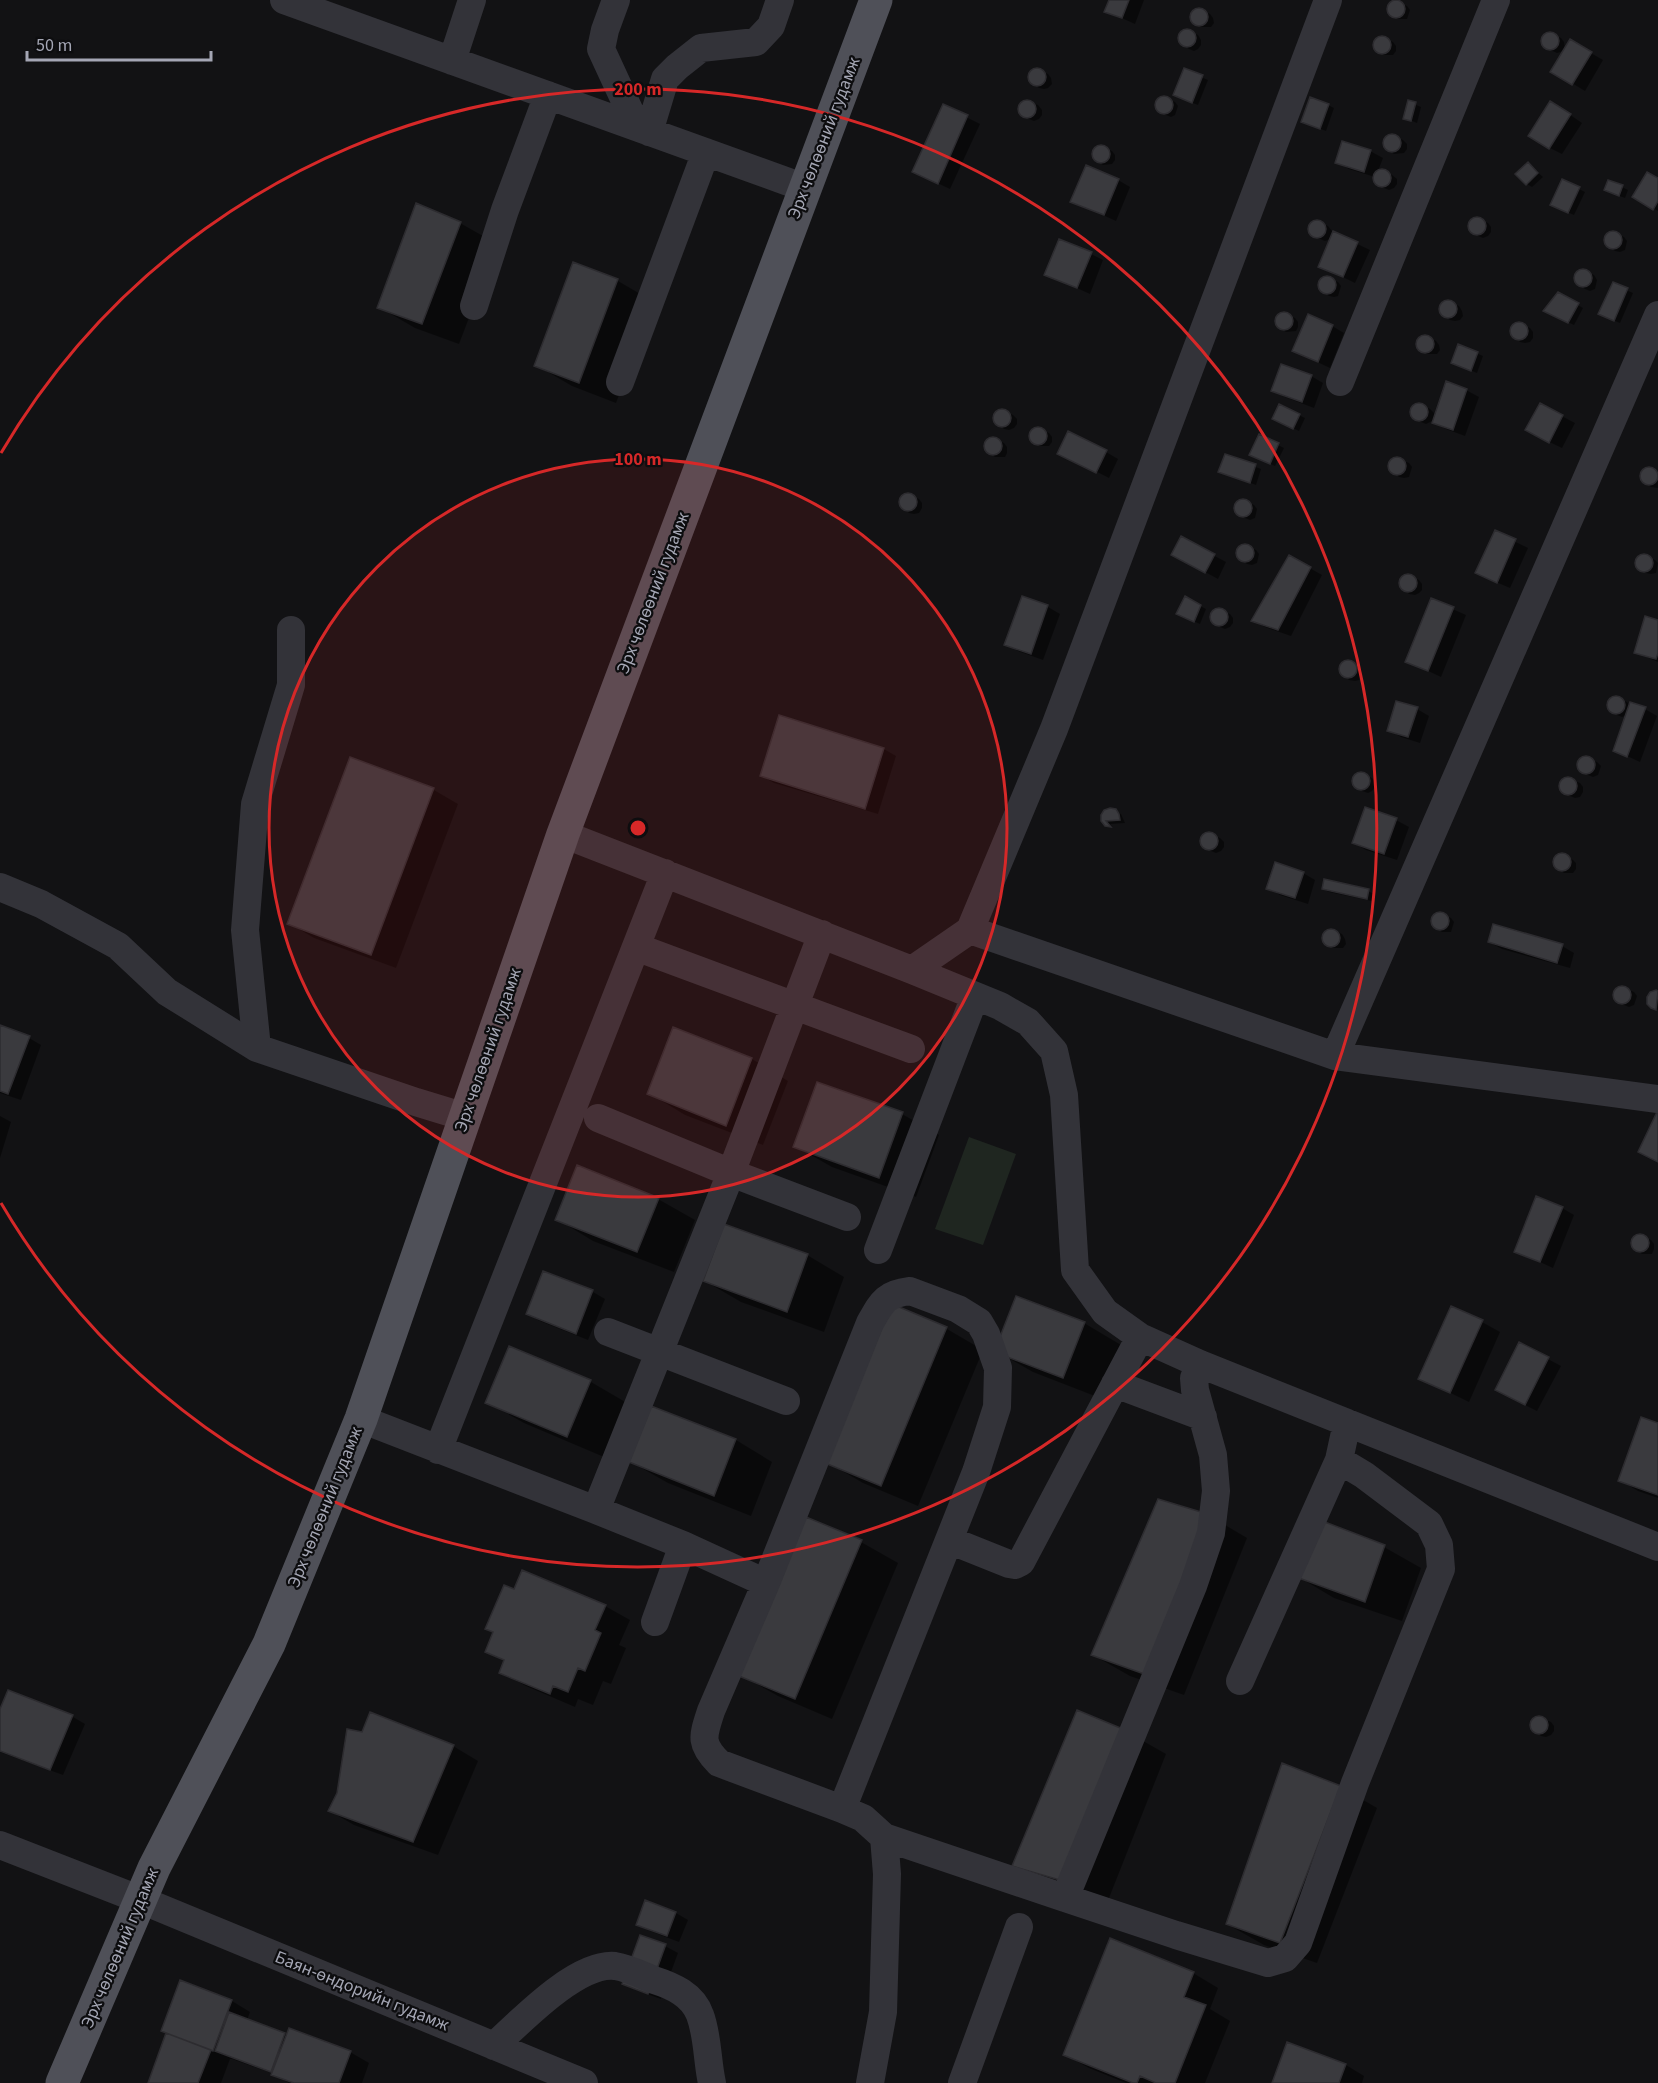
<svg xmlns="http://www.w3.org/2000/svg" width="1658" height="2083" font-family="'Source Sans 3',sans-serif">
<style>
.green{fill:#1f2620}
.shadow{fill:#0007}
.building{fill:#3a3a3e;stroke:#2d2c30;stroke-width:1.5}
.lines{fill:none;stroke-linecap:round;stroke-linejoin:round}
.minor{stroke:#333339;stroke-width:28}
.major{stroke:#4f5058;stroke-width:33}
.ring{fill:none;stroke:#d62828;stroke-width:3}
.labels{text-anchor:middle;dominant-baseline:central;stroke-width:4.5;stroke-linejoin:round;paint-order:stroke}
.street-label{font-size:18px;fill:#a4a6b4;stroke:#0d0d0f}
.centre{fill:#d62828;stroke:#0d0d0f;stroke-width:3}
.ring-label{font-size:18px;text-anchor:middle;font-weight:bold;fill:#d62828;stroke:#0d0d0f;stroke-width:4.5;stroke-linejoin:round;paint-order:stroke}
</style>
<rect width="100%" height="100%" fill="#121214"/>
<!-- green -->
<path class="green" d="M969,1137L1016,1154L983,1245L935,1229Z"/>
<!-- shadow -->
<path class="shadow" d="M1110,0H1144L1135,24L1106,11Z
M1395,1L1407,6L1410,10L1407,19H1398L1388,11L1391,2Z
M1199,8L1210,14L1213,18L1214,23L1211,27H1201L1191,19L1194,10Z
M1187,30L1198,35L1201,40V45L1198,49L1194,51L1189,49L1179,41V36Z
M1550,33L1561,38L1564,42L1565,50L1570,41L1603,60L1585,91L1552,71L1564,51L1557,53L1546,48L1542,44V39Z
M1382,37L1393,42L1396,46V51L1393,55H1384L1374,48V42Z
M1037,69L1048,74L1051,78L1052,84L1048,88L1044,89L1039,88L1029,80V75L1032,71Z
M1185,70L1208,80L1198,105L1180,98Z
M1164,97L1175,102L1178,106L1175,115L1171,117L1166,115L1156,107L1159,98Z
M1027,101L1038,105L1042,110V115L1039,119L1034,121L1029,119L1020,111L1019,106L1022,102Z
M1409,102L1421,107L1417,123L1405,118Z
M1328,105L1334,108L1326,131L1303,122Z
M944,106L980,124L950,189L914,172Z
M1563,110L1582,123L1562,154L1550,148Z
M1392,135L1403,140L1407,144V149L1404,153L1394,154L1384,146L1387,137Z
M1100,146L1112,151L1115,155V160L1112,164L1103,165L1093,157V152Z
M1370,151L1383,158L1378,171H1387L1397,179V184L1394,188L1389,190L1384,188L1378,184L1375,177L1349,169L1337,162Z
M1528,164L1543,177L1532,187L1527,184Z
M1118,180L1130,187L1116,221L1072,201Z
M1658,180V211L1634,196Z
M1563,181L1585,192L1574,215L1558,208Z
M1622,187L1628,190L1625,198L1611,193Z
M1476,218L1488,223L1491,227V232L1488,236L1483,238L1478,236L1469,229V223L1472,219Z
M1317,221L1328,226L1332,231V238L1334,233L1370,250L1355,283L1320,266L1331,239L1325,241L1313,236L1309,227L1312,223Z
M460,223L497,244L459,344L415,328L379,307Z
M1613,232L1624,237L1627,241L1625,250L1620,252L1615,251L1605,243L1608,234Z
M1091,254L1103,260L1090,294L1046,274Z
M574,264L618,281L654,302L616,403L572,386L536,365Z
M1583,270L1594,275L1597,280L1595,289L1590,291L1585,289L1575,281L1578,272Z
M1326,277L1338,282L1341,286L1338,296L1334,297L1329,296L1319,288L1322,279Z
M1613,284L1633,293L1620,323L1605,317Z
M1558,294L1583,308L1574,325L1551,314Z
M1448,301L1459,306L1462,311L1463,316L1460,320L1455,321L1450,320L1440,312V307L1443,303Z
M1284,313L1295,318L1298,322V327L1296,331L1286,332L1276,324L1279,315Z
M1519,323L1530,328L1533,332V338L1530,342L1525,343L1520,342L1511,334V329L1514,325Z
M1332,326L1344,333L1330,368L1294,351Z
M1425,335L1436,341L1439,345L1440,350L1437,354H1427L1418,346L1420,337Z
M1459,346L1483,356L1477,373L1458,365Z
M1311,376L1323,383L1314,408L1285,397L1273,390Z
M1466,390L1479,397L1465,436L1446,429L1432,421L1426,424L1421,422L1412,415V410L1414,405L1419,403L1430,409L1434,413V420Z
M1540,405L1575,423L1562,448L1539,437Z
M1280,406L1305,418L1299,431L1279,421Z
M1002,410L1013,415L1017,419V424L1014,428L1009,430L1004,429L995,421L994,416L997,412Z
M1037,428L1049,433L1052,437V442L1049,446H1039L1030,439V434Z
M1260,436L1284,448L1275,466L1256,457Z
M993,438L1004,443L1007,447V453L1005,457H995L985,449V444Z
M1106,452L1118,459L1109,478L1070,458Z
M1226,456L1261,469L1256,485L1220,472Z
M1397,458L1409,463L1412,467L1409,477L1404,478L1399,477L1390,469V464L1392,460Z
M1649,468L1658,472V488L1651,487L1641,479L1644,470Z
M907,494L919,499L922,503V508L919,513L914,514L909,513L900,505L902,496Z
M1243,500L1254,505L1257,509L1255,518L1250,520L1245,518L1236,511L1235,506L1238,501Z
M1495,532L1528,548L1510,588L1489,579Z
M1181,538L1226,562L1218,579L1185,561Z
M1245,545L1256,550L1259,554L1257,563L1252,565L1247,564L1237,556L1240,547Z
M1644,555L1655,560L1658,563L1656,573L1651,574L1646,573L1637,565L1636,560Z
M1290,557L1322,575L1291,636L1265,627L1253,620Z
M1408,575L1419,580L1422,584V590L1419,593L1415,595L1409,594L1400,586V581L1403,577Z
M1023,598L1048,607L1060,614L1043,660L1018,651L1006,644Z
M1185,598L1206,609L1200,624L1184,617Z
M1432,600L1466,615L1441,677L1407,661Z
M1218,609L1230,614L1233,618V623L1230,627L1225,629L1220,627L1211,620V615L1213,610Z
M1658,621V662L1636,652Z
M1347,661L1359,666L1362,671L1359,680L1355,681L1349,680L1340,672L1343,663Z
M1615,697L1627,702L1630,706L1645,709L1657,716L1640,762L1614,750L1627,715L1622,717L1617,715L1608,708V703L1611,698Z
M1417,709L1429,716L1420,743L1401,737L1389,730Z
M780,717L884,749L896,756L878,814L774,783L762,776Z
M1586,757L1597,762L1601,766L1598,775L1593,777L1588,775L1579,767L1581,758Z
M351,759L434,790L458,804L396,968L314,938L289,923Z
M1360,773L1372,778L1375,782V787L1372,791L1368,793L1362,791L1353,784V779L1356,774Z
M1568,778L1580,783L1583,787V792L1580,797L1575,798L1570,796L1561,789L1560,784Z
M1365,809L1396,820L1409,827L1397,860L1366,850L1354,843Z
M1115,811L1121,814L1125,823L1110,824L1113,828L1103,820Z
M1209,833L1220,838L1224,842V847L1221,851L1216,853L1211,851L1202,844L1201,839L1204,834Z
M1562,854L1573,860L1576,863V869L1573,873H1564L1554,865L1557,856Z
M1303,873L1315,880L1308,904L1280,895L1268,888Z
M1324,889L1368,891L1374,894L1372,901L1329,892Z
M1440,913L1451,918L1454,922L1451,932H1442L1432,924L1435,915Z
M1331,929L1342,934L1345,939L1346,944L1343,948H1333L1323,940L1326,931Z
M1489,942L1562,946L1574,953L1570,968L1502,949Z
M1622,987L1634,992L1637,996L1634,1005L1629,1007L1624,1005L1615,997L1617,988Z
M1656,992H1658V1010L1652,1007Z
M0,1027L29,1038L41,1045L21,1100L0,1093Z
M674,1029L752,1059L788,1081L763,1145L685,1115L649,1093Z
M902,1114L939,1135L916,1197L832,1167L795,1146Z
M0,1116L11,1122L0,1158Z
M658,1199L695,1220L674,1272L593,1241L557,1219Z
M1562,1208L1574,1215L1553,1268L1516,1251Z
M1640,1235L1651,1240L1654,1244V1249L1652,1254H1642L1632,1246L1635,1237Z
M807,1255L844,1277L824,1332L741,1302L705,1281Z
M544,1273L593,1292L605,1299L588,1340L540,1321L528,1314Z
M892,1306L947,1329L983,1350L918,1506L863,1483L827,1462Z
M1482,1322L1500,1332L1469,1402L1420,1378Z
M1084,1323L1121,1345L1100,1398L1033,1372L996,1351Z
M1520,1344L1561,1366L1537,1411L1509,1397Z
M510,1348L591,1382L627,1403L604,1457L524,1423L487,1402Z
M652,1408L736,1440L772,1462L751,1516L668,1483L631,1462Z
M1658,1425V1498L1638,1491L1620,1480Z
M1210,1516L1247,1538L1184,1695L1130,1676L1093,1655Z
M861,1542L898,1563L832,1719L778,1696L741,1675Z
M1384,1547L1421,1568L1402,1621L1334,1598L1297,1576Z
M515,1591L605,1606L630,1620L619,1645L626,1648L611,1684L603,1681L593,1705L578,1699L575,1707L526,1686L501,1672L505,1662L487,1651Z
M9,1692L73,1717L85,1724L63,1775L0,1752V1713Z
M371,1714L453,1746L478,1761L438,1855L354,1825L330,1811Z
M1539,1717L1551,1722L1554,1726V1731L1551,1735L1546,1737L1541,1736L1532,1728L1534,1719Z
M1129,1733L1166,1754L1107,1903L1014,1865Z
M1341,1787L1377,1808L1317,1963L1264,1945L1227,1924Z
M646,1902L676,1913L688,1920L679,1942L650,1931L638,1924Z
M641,1937L665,1946L678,1953L661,1999L636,1990L624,1983Z
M1193,1973L1218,1988L1210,2009L1230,2021L1205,2083H1126L1089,2068L1064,2054Z
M181,1982L232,2001L250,2012L247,2020L287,2036L350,2052L369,2063L362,2083H289L272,2073L232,2059H230L221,2083H148L168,2033Z
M1287,2044L1346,2065L1364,2076L1362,2083H1273Z"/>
<!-- building -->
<path class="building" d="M1387 9a9 9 0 1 1 18 0a9 9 0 1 1-18 0Z
M1109,0H1129L1122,18L1104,12Z
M1190 17a9 9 0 1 1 18 0a9 9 0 1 1-18 0Z
M1178 38a9 9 0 1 1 18 0a9 9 0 1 1-18 0Z
M1541 41a9 9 0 1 1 18 0a9 9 0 1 1-18 0Z
M1373 45a9 9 0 1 1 18 0a9 9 0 1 1-18 0Z
M1570,39L1592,52L1572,85L1550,72Z
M1028 77a9 9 0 1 1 18 0a9 9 0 1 1-18 0Z
M1184,68L1203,75L1192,103L1173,95Z
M1155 105a9 9 0 1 1 18 0a9 9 0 1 1-18 0Z
M1310,97L1329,104L1320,129L1301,122Z
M1018 109a9 9 0 1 1 18 0a9 9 0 1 1-18 0Z
M1408,100L1416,102L1411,121L1403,119Z
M1550,101L1571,114L1549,149L1528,136Z
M943,104L968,115L938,184L912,172Z
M1383 143a9 9 0 1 1 18 0a9 9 0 1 1-18 0Z
M1342,141L1371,150L1364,172L1335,163Z
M1092 154a9 9 0 1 1 18 0a9 9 0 1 1-18 0Z
M1528,162L1538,173L1526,185L1515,174Z
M1086,165L1119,179L1104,215L1070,202Z
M1373 178a9 9 0 1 1 18 0a9 9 0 1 1-18 0Z
M1647,172L1658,178V201L1653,210L1632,197Z
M1562,179L1580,187L1568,213L1550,205Z
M1608,180L1623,185L1619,196L1604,190Z
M416,203L461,222L422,324L377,308Z
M1468 226a9 9 0 1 1 18 0a9 9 0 1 1-18 0Z
M1308 229a9 9 0 1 1 18 0a9 9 0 1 1-18 0Z
M1604 240a9 9 0 1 1 18 0a9 9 0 1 1-18 0Z
M1333,231L1358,242L1343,277L1318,267Z
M1059,239L1092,252L1077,288L1044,275Z
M573,262L618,279L579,383L534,366Z
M1574 278a9 9 0 1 1 18 0a9 9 0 1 1-18 0Z
M1318 285a9 9 0 1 1 18 0a9 9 0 1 1-18 0Z
M1613,282L1628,288L1614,321L1598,314Z
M1558,292L1579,303L1568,323L1543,311Z
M1439 309a9 9 0 1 1 18 0a9 9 0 1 1-18 0Z
M1275 321a9 9 0 1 1 18 0a9 9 0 1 1-18 0Z
M1308,314L1333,325L1318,362L1292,351Z
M1510 331a9 9 0 1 1 18 0a9 9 0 1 1-18 0Z
M1416 344a9 9 0 1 1 18 0a9 9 0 1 1-18 0Z
M1458,344L1478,352L1471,371L1451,363Z
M1281,364L1312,375L1302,402L1271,391Z
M1446,381L1467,389L1453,430L1432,423Z
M1410 412a9 9 0 1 1 18 0a9 9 0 1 1-18 0Z
M1540,403L1563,415L1549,443L1525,430Z
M1279,404L1300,414L1293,429L1272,419Z
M993 418a9 9 0 1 1 18 0a9 9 0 1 1-18 0Z
M1029 436a9 9 0 1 1 18 0a9 9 0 1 1-18 0Z
M1068,431L1107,450L1096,473L1057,454Z
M1259,434L1279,443L1270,464L1249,455Z
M984 446a9 9 0 1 1 18 0a9 9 0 1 1-18 0Z
M1225,454L1256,464L1250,483L1218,472Z
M1388 466a9 9 0 1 1 18 0a9 9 0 1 1-18 0Z
M1640 476a9 9 0 1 1 18 0a9 9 0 1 1-18 0Z
M899 502a9 9 0 1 1 18 0a9 9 0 1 1-18 0Z
M1234 508a9 9 0 1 1 18 0a9 9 0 1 1-18 0Z
M1495,530L1516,539L1497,583L1475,573Z
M1181,536L1215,554L1205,573L1171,555Z
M1236 553a9 9 0 1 1 18 0a9 9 0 1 1-18 0Z
M1635 563a9 9 0 1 1 18 0a9 9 0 1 1-18 0Z
M1289,555L1311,567L1278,630L1251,621Z
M1399 583a9 9 0 1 1 18 0a9 9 0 1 1-18 0Z
M1022,596L1048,605L1031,654L1004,645Z
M1185,596L1201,605L1194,622L1176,614Z
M1431,598L1454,607L1428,671L1405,662Z
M1210 617a9 9 0 1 1 18 0a9 9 0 1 1-18 0Z
M1645,616L1658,620V653L1656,659L1634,653Z
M1339 669a9 9 0 1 1 18 0a9 9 0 1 1-18 0Z
M1607 705a9 9 0 1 1 18 0a9 9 0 1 1-18 0Z
M1396,701L1418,707L1408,737L1387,731Z
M1630,702L1646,707L1627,757L1613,751Z
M779,715L884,748L865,809L760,776Z
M1577 765a9 9 0 1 1 18 0a9 9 0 1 1-18 0Z
M350,757L434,788L371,955L287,924Z
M1352 781a9 9 0 1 1 18 0a9 9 0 1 1-18 0Z
M1559 786a9 9 0 1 1 18 0a9 9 0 1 1-18 0Z
M1365,807L1397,818L1384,854L1352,843Z
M1110,808L1116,809L1119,814L1120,820L1106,821L1111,827L1105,826L1101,821V815L1104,810Z
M1200 841a9 9 0 1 1 18 0a9 9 0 1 1-18 0Z
M1553 862a9 9 0 1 1 18 0a9 9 0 1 1-18 0Z
M1275,862L1304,872L1295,898L1266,889Z
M1324,879L1369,889L1367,899L1322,889Z
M1431 921a9 9 0 1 1 18 0a9 9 0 1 1-18 0Z
M1493,924L1563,944L1557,963L1488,942Z
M1322 938a9 9 0 1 1 18 0a9 9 0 1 1-18 0Z
M1613 995a9 9 0 1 1 18 0a9 9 0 1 1-18 0Z
M1656,990L1658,991L1656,1010L1651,1008L1647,1004V997L1650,992Z
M0,1025L30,1036L8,1094L0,1091Z
M673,1027L752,1058L726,1126L647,1094Z
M817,1082L903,1112L879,1178L793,1147Z
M1657,1112L1658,1113V1162L1638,1152Z
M577,1165L659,1198L637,1252L555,1220Z
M1536,1196L1563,1207L1540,1262L1514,1252Z
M724,1224L808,1254L787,1312L703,1281Z
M1631 1243a9 9 0 1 1 18 0a9 9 0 1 1-18 0Z
M543,1271L593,1290L576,1334L526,1314Z
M1016,1296L1085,1322L1063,1378L994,1352Z
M892,1304L947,1327L881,1486L825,1463Z
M1451,1306L1483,1320L1450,1393L1418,1379Z
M1519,1342L1549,1357L1525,1405L1495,1390Z
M509,1346L591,1380L567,1437L485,1403Z
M651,1406L736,1439L714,1496L629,1462Z
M1641,1417L1658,1423V1495L1618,1481Z
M1158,1499L1211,1515L1147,1675L1091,1655Z
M806,1517L862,1540L795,1699L739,1676Z
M1317,1519L1385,1545L1365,1602L1296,1577Z
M522,1570L606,1605L595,1630L601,1633L585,1671L578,1668L568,1692L553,1686L550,1694L499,1673L504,1660L485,1652L493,1632L485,1629L504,1585L514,1589Z
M8,1690L73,1715L50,1770L0,1751V1709Z
M1077,1710L1130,1732L1070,1883L1012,1866Z
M370,1712L454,1745L413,1842L328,1811L337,1793L347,1729L362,1732Z
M1530 1725a9 9 0 1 1 18 0a9 9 0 1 1-18 0Z
M1282,1763L1341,1786L1280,1943L1226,1924Z
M645,1900L676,1912L667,1936L636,1925Z
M640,1935L666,1944L648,1994L622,1984Z
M1110,1938L1194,1972L1184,1997L1206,2005L1175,2083H1156L1140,2076L1137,2083H1133L1063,2055Z
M180,1980L232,2000L213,2051L161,2031Z
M229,2012L285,2033L271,2072L215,2051Z
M289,2028L351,2051L339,2083H294L271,2075Z
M166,2033L211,2050L198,2083H148Z
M1287,2042L1346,2064L1339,2083H1272Z"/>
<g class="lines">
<!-- minor -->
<path class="minor" d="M284,0L805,188
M616,0L605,30L601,49L637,127
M452,61L472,0
M649,132L665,79L677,67L701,48L756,42L771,26L780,0
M474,306L505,210L548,95
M620,382L706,152
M1340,382L1496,0
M563,834L912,970L1000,1006L1028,1022L1054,1051L1064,1095L1075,1270L1105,1312L1140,1337L1200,1364L1658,1547
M0,887L41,904L118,946L167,992L257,1048L416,1102L465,1117
M970,930L1335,1056L1658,1099
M636,947L911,1049
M912,970L970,930L1054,729L1328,0
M257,1048L245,930L255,804L291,685V630
M1335,1056L1658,315
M598,1118L731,1173L847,1217
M878,1250L975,996
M910,1291L958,1309L979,1322L986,1334L998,1368L997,1407L976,1472L842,1809L719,1763C699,1743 703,1736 711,1711L766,1583L870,1323C882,1302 885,1294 910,1291Z
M608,1332L786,1401
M1115,1384L1203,1417
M361,1419L596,1510L731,1173L822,934
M438,1450L665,873
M596,1510L683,1545L766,1583
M949,1540L1009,1564L1015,1565L1021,1562L1140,1337
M655,1622L683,1545
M1240,1681L1339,1460
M842,1809L863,1818L884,1837L887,1874L883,2012L870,2083
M884,1837L1065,1898L1193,1586L1211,1533L1216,1491L1213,1455L1195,1390L1194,1378L1200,1364
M0,1845L141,1900L584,2083
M1065,1898L1176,1935L1268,1963L1285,1958L1298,1943L1355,1783L1441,1569L1439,1545L1429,1524L1364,1475L1339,1460L1347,1423
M494,2046C520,2022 577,1962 615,1966C628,1968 642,1975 654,1980C673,1986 693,1995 700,2015C708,2036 707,2061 712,2083
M962,2083L1019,1927"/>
<!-- major -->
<path class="major" d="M62,2083L154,1868L269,1644L361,1419L563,834L876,0"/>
</g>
<!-- distance rings -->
<circle cx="638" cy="828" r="369" fill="#d62828" fill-opacity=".12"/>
<g class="ring">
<circle cx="638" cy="828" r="369"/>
<path d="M1 453A739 739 0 1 1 1 1203"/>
</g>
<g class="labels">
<!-- street labels -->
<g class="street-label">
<text transform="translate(824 138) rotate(-69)">Эрх чөлөөний гудамж</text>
<text transform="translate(653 593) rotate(-69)">Эрх чөлөөний гудамж</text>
<text transform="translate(488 1050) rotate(-71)">Эрх чөлөөний гудамж</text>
<text transform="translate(325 1507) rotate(-68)">Эрх чөлөөний гудамж</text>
<text transform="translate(120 1948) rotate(-67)">Эрх чөлөөний гудамж</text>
<text transform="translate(362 1991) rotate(22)">Баян-өндорийн гудамж</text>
</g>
</g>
<circle cx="638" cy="828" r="9" class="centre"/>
<g class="ring-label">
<text x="638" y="95">200 m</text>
<text x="638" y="465">100 m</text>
</g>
<!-- scale -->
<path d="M27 51v9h184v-9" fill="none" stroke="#a4a6b4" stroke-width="3"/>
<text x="36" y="51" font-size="18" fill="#a4a6b4" stroke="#0d0d0f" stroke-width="4.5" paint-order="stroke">50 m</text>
</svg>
